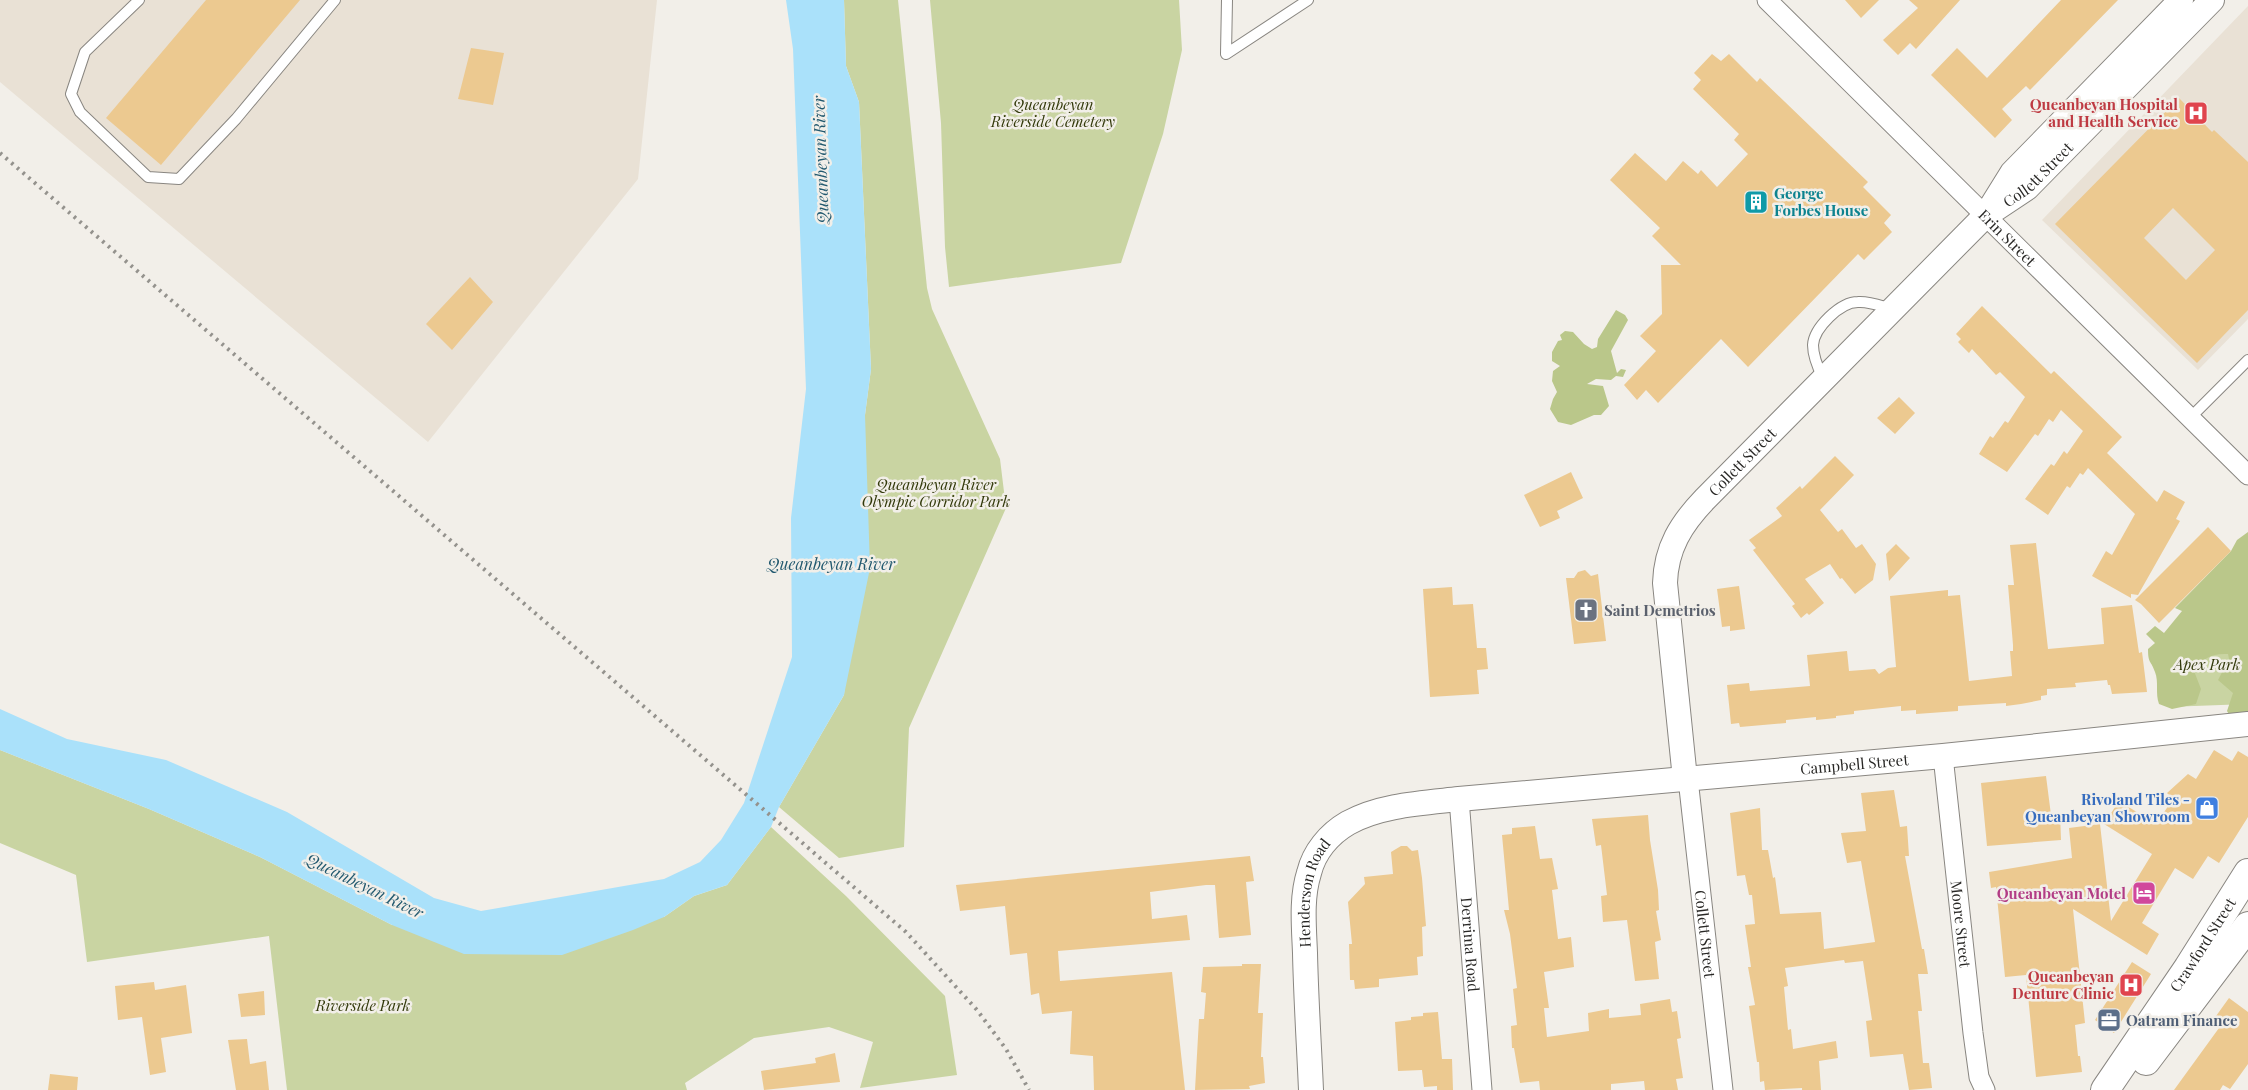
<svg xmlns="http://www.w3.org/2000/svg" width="2248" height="1090" font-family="'Playfair Display',serif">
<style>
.built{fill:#e9e1d5}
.green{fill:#c9d4a2}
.forest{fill:#bac78a}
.water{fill:#aae1fa}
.building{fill:#ecc990;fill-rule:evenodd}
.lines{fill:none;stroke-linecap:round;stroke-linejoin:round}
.service-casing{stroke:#898681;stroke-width:12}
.minor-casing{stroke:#898681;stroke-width:21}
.tertiary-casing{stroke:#898681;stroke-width:26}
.secondary-casing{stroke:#898681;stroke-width:30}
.service{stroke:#fff;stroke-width:10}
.minor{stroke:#fff;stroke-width:19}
.tertiary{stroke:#fff;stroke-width:24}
.secondary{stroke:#fff;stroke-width:28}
.rail{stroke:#94928d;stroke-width:4;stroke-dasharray:2.5 5;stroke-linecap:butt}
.labels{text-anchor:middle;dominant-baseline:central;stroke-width:5;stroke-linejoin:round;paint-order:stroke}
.park-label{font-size:15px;font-style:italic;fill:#32390a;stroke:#f2efe9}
.health-label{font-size:15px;font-weight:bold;fill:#be3a42;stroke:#f2efe9;text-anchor:end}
.street-label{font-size:15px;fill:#292826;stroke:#f2efe9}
.culture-label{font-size:15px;font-weight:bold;fill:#0d838f;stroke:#f2efe9;text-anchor:start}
.worship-label{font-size:15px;font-weight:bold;fill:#5b616d;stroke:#f2efe9;text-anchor:start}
.shop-label{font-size:15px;font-weight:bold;fill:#366cbe;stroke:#f2efe9;text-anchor:end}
.hotel-label{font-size:15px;font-weight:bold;fill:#b23c85;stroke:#f2efe9;text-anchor:end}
.service-label{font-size:15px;font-weight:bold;fill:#4e5e75;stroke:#f2efe9;text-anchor:start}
.water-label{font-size:16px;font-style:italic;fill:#22596f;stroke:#f2efe9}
</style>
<rect width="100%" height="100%" fill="#f2efe9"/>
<!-- built -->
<path class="built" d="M0,0H657L638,179L428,442L0,82Z
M2248,6V319L2198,370L2042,220Z"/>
<!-- green -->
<path class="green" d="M844,0H898L927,288L932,309L1000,459L1006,508L909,728L904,847L839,858L779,807L844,695L865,415L871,369L859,102L846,66Z
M930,0H1179L1182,50L1163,134L1121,263L949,287L945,247L941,123Z
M2248,559V704L2167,707L2164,647Z
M0,750L149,809L260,857L392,925L664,917L694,896L727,885L771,827L846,896L945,996L957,1075L860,1088L873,1042L829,1027L754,1038L685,1083L687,1090H287L269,936L87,962L76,875L0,843Z"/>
<!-- forest -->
<path class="forest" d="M1616,310L1625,315L1628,320L1611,351L1617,373L1621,369L1626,370L1623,377L1616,376L1611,380L1596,379L1587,384L1603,386L1609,406L1601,415H1594L1571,425L1558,422L1550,409L1553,399L1557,392L1552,381L1553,371L1560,366L1552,361V352L1558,341L1562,340L1560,335L1565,331L1573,332L1584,344L1592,349L1597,347L1598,339Z
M2248,532V722L2233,721L2227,711L2233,693L2218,680L2229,659L2228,654C2212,653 2203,658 2194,671L2201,689L2196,704L2172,709L2159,704C2155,693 2159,682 2155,672C2151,660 2148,664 2148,649L2155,643L2146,634L2155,626L2164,633L2182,611L2175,608L2231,551L2237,540Z"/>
<!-- water -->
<path class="water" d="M786,0H844L846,66L859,102L871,369L865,415L870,568L844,695L779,807L771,827L727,885L694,896L664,917L633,930L562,955L464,954L392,925L260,857L149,809L0,750V709L67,739L166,760L287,812L434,898L481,911L664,879L700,862L721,840L744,803L792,657L791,518L806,389L793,49Z"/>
<!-- building -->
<path class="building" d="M206,0H300L161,165L106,118Z
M1845,0H1879L1861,18Z
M1909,0H1960L1916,49L1910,43L1898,55L1883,40L1918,8Z
M2061,0H2118L2030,90L2026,86L2002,109L2012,120L1995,138L1931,75L1957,48L1987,78Z
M471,48L504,53L493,105L458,99Z
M1712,54L1721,61L1729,54L1757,82L1760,78L1868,182L1863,187L1891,215L1884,223L1892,232L1864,260L1858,254L1748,367L1721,339L1658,403L1646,390L1637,400L1624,385L1656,351L1640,336L1662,314L1661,265H1681L1652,236L1660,228L1610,180L1635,153L1666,181L1683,161L1698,174L1701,170L1717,187L1748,154L1734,140L1739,134L1693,89L1701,80L1694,73Z
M2179,98L2212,132L2214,130L2248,162V310L2197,363L2055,224ZM2173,208L2215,250L2186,280L2144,238Z
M470,277L493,302L452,350L426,324Z
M1982,306L2051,374L2054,371L2122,437L2107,453L2157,502L2164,490L2185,502L2176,519L2180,521L2138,595L2131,594V598L2092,576L2106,551L2112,555L2135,514L2088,468L2083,475L2080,473L2070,488L2067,486L2048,515L2025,499L2051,464L2054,466L2064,451L2067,454L2083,431L2061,410L2053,422L2049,419L2038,436L2035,434L2007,472L1979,454L1990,436L1993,438L2005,421L2008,423L2025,397L2000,372L1996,375L1972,349L1969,353L1958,342L1961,339L1956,334Z
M1899,397L1915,413L1895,434L1877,418Z
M1835,456L1854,475L1820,510L1838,532L1842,529L1856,548L1862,544L1876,564L1873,580L1855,594L1842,578L1840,579L1830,564L1805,579L1824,603L1809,615L1807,613L1801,618L1792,606L1795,604L1753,550L1756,548L1749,540L1782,516L1776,508L1800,486L1802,489Z
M1571,472L1583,498L1557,511L1560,518L1540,527L1524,495Z
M2208,527L2231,551L2159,623L2141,604L2135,600Z
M2036,543L2048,649L2104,644L2101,608L2132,605L2139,653L2142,652L2147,692L2112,694L2110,685H2108L2107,680L2075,683L2076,687L2047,689V695L2041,696V700L2021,704L2006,706V703L1958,706V711L1916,714V710L1901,711V706L1854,711V714L1836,716V718L1816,720V717L1786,720V723L1740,727L1739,723L1731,724L1727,685L1749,683L1750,691L1810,686L1807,655L1847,651L1849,671L1875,669L1879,674L1888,668L1896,667L1890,596L1948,590V596L1960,595L1969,681L2012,676L2010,651H2013V645L2008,585H2014L2010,545Z
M1896,544L1910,558L1889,581L1886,554Z
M1585,570L1591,576L1598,574L1606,641L1574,644L1566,578H1574L1578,572Z
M1739,586L1745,629L1730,631V626L1722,627L1717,589Z
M1452,587L1453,605L1473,604L1477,648H1486L1488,669L1477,670L1479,694L1430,697L1423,589Z
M2214,750L2232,761L2238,751L2248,757V817L2219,863L2208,856L2193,879L2175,868L2142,923L2159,934L2147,955L2073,909L2085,1023L2075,1025L2078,1056H2080L2082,1072L2036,1077L2026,975L2005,977L1996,887L1991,888L1989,872L2072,858L2069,828L2100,824L2111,921L2152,854L2104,824L2119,801L2156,824L2173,799L2167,793L2188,774L2196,779Z
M2046,776L2051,815L2060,813L2061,840L1987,846L1981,783Z
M1894,790L1900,827L1907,826L1909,856H1905L1922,949H1924L1928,974H1918L1922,1011H1918L1923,1063H1929L1932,1088L1909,1090L1903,1054L1870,1057L1866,1021L1872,1020L1863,961L1845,963L1844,960L1785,968L1788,986L1784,987L1788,1030L1791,1029L1793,1049L1836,1041L1838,1058L1819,1061L1821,1090H1802V1088L1765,1090L1764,1081L1760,1082L1759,1062H1757L1749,1006L1755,1005L1748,967H1751L1745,925L1755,924L1752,895H1749L1745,875L1737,876L1730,813L1760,808L1762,850H1768L1773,878L1775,877L1780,914L1821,912L1824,949L1875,942L1861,861L1847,863L1841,833L1866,831L1861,793Z
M1648,815L1650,840L1658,890L1659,910L1656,911L1661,940L1655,942L1659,979L1635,981L1627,920L1603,922L1601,896L1607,895L1601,845L1596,846L1592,819Z
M1535,826L1540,859L1552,858L1558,889L1552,890L1558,939L1571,937L1574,967L1544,972L1549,1008H1544L1547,1037L1589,1031L1588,1013L1609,1009V1018L1641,1015L1640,1004L1670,999L1672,1012L1677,1011L1681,1038L1677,1039L1683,1078L1676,1079L1678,1090H1645L1644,1081L1611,1084V1090H1540L1539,1081L1520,1083L1514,1048H1512L1511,1026L1517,1025L1513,989L1517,988L1510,934L1504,910H1509L1502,835L1512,834V828Z
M1401,846H1407L1412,851L1418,850L1422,878L1426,926L1422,927L1423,956L1417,957L1418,975L1379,979V987L1355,989L1354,980H1350L1349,944H1352L1348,902L1365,884L1364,877L1393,874L1391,852Z
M1250,856L1254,881L1246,882L1251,935L1219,938L1215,885H1206L1150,892L1152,919L1187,915L1190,940L1058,951L1060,981L1172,972L1185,1090H1094L1093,1056L1070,1054L1072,1011L1042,1014L1039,993L1031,995L1027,953L1010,955L1005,906L960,911L956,885Z
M2132,962L2151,974L2114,1033L2095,1020Z
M1242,964H1261L1258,1013H1263L1261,1057H1263L1265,1083L1249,1086L1250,1089L1195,1090L1199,1019H1204L1206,993L1201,992L1203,967L1242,966Z
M154,982L155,990L186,985L192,1033L161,1038L166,1072L150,1075L142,1017L118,1020L115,986Z
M264,991L265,1015L241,1017L238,994Z
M2229,998L2248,1012V1064L2230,1089L2223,1085L2220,1090H2174L2219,1028L2211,1023Z
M1438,1012L1442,1059H1452L1453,1090H1437V1086L1424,1087L1422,1070L1398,1071L1395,1022L1411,1020V1017L1423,1016V1013Z
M247,1039L250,1064L266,1061L269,1090H236L228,1040Z
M835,1053L840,1082L764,1090L761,1071L816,1063L815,1058Z
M50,1074L78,1077L77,1090H48Z"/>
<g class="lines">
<!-- service casing -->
<g class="service-casing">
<path id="service" d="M139,0L85,52L71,94L80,112L148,177L179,179L236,119L335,0
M1226,54L1308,0
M1226,54L1227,0
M1823,378C1818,368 1813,357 1813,345C1814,328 1840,302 1858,302C1869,301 1881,306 1892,309
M2190,418L2248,360"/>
</g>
<!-- minor casing -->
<g class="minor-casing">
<g id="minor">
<path id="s1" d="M1767,0L2248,475"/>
<path id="s2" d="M1943,756L1973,1033L1979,1077L1985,1090"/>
<path id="s3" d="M1688,779L1723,1090"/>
<path id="s4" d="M1459,799L1482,1090"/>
</g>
</g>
<!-- tertiary casing -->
<g class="tertiary-casing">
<g id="tertiary">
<path d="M1989,210L2012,173L2181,0"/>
<path id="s5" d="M1685,779L1665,583C1666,548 1681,524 1705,499L1985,216L2027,188L2212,0"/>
<path id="s6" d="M1311,1090C1309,1044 1306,999 1305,953C1304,927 1301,898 1309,873C1314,852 1329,834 1348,823C1380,805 1423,803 1459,799L1943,756L2248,724"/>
</g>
</g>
<!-- secondary casing -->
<g class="secondary-casing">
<g id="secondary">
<path d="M2146,1061L2248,926"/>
<path id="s7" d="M2105,1090L2188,968L2248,873"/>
</g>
</g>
<!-- service -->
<use href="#service" class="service"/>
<!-- minor -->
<use href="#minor" class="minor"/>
<!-- tertiary -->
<use href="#tertiary" class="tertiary"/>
<!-- secondary -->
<use href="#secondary" class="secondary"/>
<!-- rail -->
<path class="rail" d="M0,153L906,932L977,1010L1006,1049L1029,1090"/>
</g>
<!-- icons -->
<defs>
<g id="hospital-square" transform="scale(1.25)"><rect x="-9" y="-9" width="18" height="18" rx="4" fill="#e0444e" stroke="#f2efe9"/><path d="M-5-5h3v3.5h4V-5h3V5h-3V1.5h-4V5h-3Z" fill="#fff"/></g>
<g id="building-square" transform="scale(1.25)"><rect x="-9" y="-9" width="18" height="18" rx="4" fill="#0f9aa8" stroke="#f2efe9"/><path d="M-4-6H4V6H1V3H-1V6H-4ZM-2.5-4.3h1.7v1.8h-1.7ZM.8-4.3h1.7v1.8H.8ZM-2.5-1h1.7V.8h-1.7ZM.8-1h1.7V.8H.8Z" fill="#fff"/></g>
<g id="church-square" transform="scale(1.25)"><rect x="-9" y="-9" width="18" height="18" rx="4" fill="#6b7280" stroke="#f2efe9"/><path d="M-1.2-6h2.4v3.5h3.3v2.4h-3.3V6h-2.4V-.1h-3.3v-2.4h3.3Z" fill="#fff"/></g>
<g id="shop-square" transform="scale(1.25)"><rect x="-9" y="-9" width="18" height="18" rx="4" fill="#3f7fe0" stroke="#f2efe9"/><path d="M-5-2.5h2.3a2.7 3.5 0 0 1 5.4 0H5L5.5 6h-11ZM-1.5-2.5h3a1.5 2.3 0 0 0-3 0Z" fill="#fff"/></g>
<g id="hotel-square" transform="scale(1.25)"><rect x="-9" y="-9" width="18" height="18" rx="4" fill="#d1479c" stroke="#f2efe9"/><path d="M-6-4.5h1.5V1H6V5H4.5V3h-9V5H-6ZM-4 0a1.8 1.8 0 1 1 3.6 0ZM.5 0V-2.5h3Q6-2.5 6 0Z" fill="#fff"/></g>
<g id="office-square" transform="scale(1.25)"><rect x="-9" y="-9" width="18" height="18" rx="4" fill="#5c6f8a" stroke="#f2efe9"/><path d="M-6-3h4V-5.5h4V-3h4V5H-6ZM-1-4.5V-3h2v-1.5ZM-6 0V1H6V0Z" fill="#fff"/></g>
</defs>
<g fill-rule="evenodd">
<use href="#hospital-square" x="2196" y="113"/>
<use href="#building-square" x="1756" y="202"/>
<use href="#church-square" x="1586" y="610"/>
<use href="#shop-square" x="2207" y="808"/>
<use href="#hotel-square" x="2144" y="893"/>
<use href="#hospital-square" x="2131" y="985"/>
<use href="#office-square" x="2109" y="1020"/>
</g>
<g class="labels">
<!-- park labels -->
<g class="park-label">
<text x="1053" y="104">Queanbeyan<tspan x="1053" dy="17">Riverside Cemetery</tspan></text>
<text x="936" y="484">Queanbeyan River<tspan x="936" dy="17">Olympic Corridor Park</tspan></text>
<text x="2207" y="664">Apex Park</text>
<text x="363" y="1005">Riverside Park</text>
</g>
<!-- health labels -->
<g class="health-label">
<text x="2178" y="104">Queanbeyan Hospital<tspan x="2178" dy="17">and Health Service</tspan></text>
<text x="2114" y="976">Queanbeyan<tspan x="2114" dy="17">Denture Clinic</tspan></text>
</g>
<!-- street labels -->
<g class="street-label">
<text stroke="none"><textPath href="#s5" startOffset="758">Collett Street</textPath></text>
<text stroke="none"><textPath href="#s1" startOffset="338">Erin Street</textPath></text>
<text stroke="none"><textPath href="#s5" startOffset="345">Collett Street</textPath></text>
<text stroke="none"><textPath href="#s6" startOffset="794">Campbell Street</textPath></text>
<text stroke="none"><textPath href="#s6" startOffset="199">Henderson Road</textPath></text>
<text stroke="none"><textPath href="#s2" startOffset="169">Moore Street</textPath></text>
<text stroke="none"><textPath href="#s3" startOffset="156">Collett Street</textPath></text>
<text stroke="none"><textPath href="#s4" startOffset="146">Derrima Road</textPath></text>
<text stroke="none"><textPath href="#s7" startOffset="175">Crawford Street</textPath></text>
</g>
<!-- culture labels -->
<g class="culture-label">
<text x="1774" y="193">George<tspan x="1774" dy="17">Forbes House</tspan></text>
</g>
<!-- worship labels -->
<g class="worship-label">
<text x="1604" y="610">Saint Demetrios</text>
</g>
<!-- shop labels -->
<g class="shop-label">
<text x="2190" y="799">Rivoland Tiles -<tspan x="2190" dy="17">Queanbeyan Showroom</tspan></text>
</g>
<!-- hotel labels -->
<g class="hotel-label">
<text x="2126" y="893">Queanbeyan Motel</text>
</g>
<!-- service labels -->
<g class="service-label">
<text x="2126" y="1020">Oatram Finance</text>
</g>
<!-- water labels -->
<g class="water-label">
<text transform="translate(820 160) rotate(-92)">Queanbeyan River</text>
<text x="831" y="563">Queanbeyan River</text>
<text transform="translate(365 885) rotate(26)">Queanbeyan River</text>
</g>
</g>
</svg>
